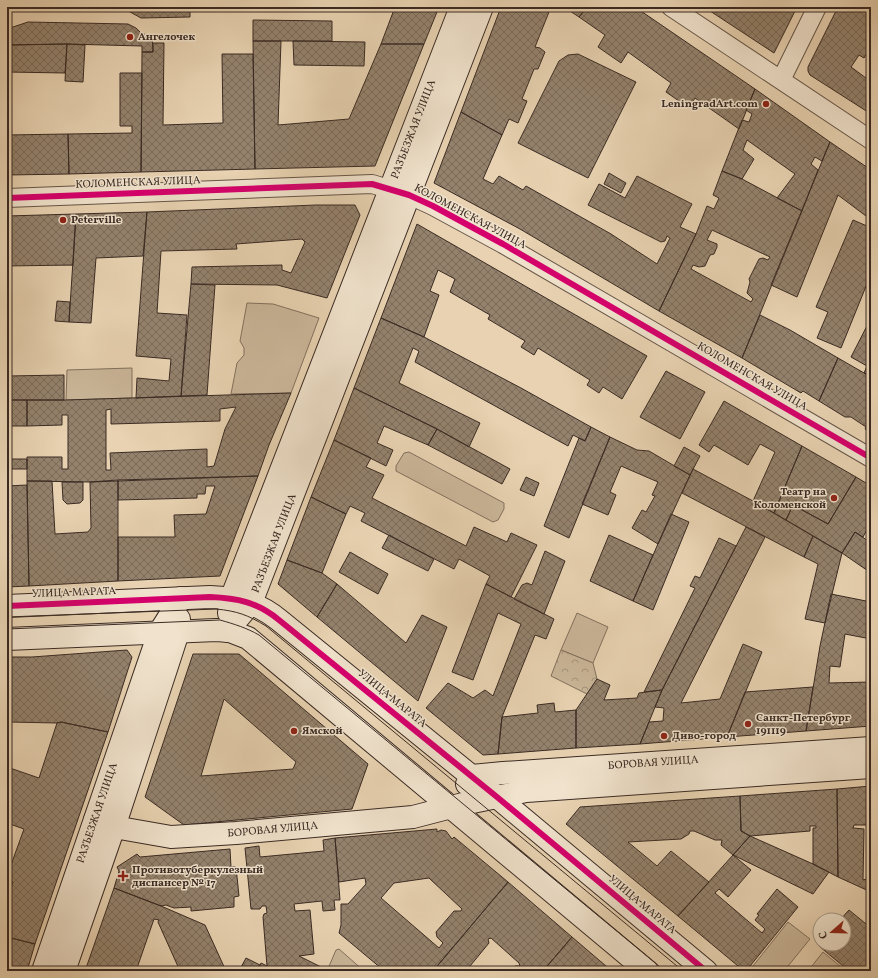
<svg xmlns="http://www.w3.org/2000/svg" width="878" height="978" font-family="Vollkorn,serif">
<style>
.green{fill:#cab699;stroke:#82705e}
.forest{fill:url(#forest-crowns);stroke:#82705e}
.building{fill:url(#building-cross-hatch);stroke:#3a2b24;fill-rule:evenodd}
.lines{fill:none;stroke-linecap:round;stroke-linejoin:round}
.street-casing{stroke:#665547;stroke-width:20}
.secondary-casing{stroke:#3a2b24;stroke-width:24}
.street{stroke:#f0e2cc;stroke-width:18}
.secondary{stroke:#f0e2cc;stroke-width:22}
.tram{stroke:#3a2b24;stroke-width:1}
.cycleway-casing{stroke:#f0e2cc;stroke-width:8}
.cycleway{stroke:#d6006c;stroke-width:6}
.poi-dot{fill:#8f2418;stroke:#f0e2cc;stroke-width:1.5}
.labels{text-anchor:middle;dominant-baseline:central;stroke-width:3;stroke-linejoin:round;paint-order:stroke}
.poi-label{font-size:11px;font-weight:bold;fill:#3a2b24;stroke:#f0e2cc;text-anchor:start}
.street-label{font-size:11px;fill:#3a2b24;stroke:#f0e2cc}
</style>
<defs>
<pattern id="forest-crowns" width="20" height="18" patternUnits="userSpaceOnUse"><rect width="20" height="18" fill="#cab699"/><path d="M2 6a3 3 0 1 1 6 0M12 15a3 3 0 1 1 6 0" fill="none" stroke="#a5947d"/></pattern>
<pattern id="building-cross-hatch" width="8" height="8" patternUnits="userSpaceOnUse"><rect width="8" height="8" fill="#94826d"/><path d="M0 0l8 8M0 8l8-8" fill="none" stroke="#7a6b59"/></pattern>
</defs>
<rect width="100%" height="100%" fill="#e8d2b1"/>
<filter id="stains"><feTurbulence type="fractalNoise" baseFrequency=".005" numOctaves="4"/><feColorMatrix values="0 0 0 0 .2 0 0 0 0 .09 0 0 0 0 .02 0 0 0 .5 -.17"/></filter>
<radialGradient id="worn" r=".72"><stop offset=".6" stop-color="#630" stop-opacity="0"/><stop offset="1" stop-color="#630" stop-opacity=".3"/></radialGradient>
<!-- green -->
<path class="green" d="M247,303L273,304L319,318L291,393L231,394L237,363L244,355V348L240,341Z
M132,368V398L66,400L67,370Z
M409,452L504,503V509L498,520L493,522L396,471V466L404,453Z
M577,613L608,627L593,663L561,650Z
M788,922L810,939L784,971H749Z
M339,949L364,971H327L336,950Z
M823,952L846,971H808Z"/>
<!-- forest -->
<path class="forest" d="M561,650L593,663L597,679L587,694L551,676Z"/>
<!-- building -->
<path class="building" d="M7,7H190V17L141,18L123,8L7,9Z
M190,7H233L190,9Z
M395,7H439L424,44H381Z
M501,7H551L535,47L540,48L545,52L538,69H534L522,99L527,101L518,123L509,119L502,135L461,112Z
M564,7H587L579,17Z
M587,7H635L755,89L739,129L695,98L689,108L666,92L671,83L628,52L621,63L598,47L605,35L579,17Z
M704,7H797L774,53Z
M838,7H871V31L866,40L871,44V47L864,58L859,55L851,67L866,78L871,70V114L810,75L808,71V67Z
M253,20L332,21V41H253Z
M28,22L128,24L136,28L142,34L152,35L153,52H142V46L67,44L7,45V29Z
M253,41H281L278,125L349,119L381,44H424L375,166L255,169Z
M293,41L365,42L364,66L294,65Z
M153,43H164L163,125L223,123L222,54H253L255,169L141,172L142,52H153Z
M67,44L85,45L83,82L65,81Z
M67,44L65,73L7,72V45Z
M578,54L636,82L588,178L518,143L559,61L568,55Z
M120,73H142L141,172L69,174L68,134L132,133V126H120Z
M755,89L830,142L822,161L815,157L811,164L818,170L802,211L777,198L795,174L747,140L743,150L754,159L742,179L722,171L742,120L749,122L752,114L746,110Z
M461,112L502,135L483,179L493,184L499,176L523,190L526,186L611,234L657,264L670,238L667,236L665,241L661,242L588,205L599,184L625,198L637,176L692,204L680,227L696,234L659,311L520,229L434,183Z
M68,134L69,174L7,175V135Z
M830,142L871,170V274L841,348L817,338L828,312L816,307L853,220L867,226L870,219L838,195L797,297L771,285Z
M722,171L742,179L802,211L742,358L659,311L696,234L707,206L714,209L719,198L713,195ZM712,230L770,257L768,260L763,258L759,259L749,279L750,282L747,293L753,299L751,302L691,269L693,265L699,267L705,266L710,255L714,254L717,247V244L707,240Z
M609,173L626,183L621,193L604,184Z
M316,205H355L360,215L327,298L277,285L191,284L192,267L282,265V270L291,273L305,242L302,239L236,244L237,249L161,251L157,313L187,315L181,396L136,398L137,378L169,381L171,359L136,356L147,212Z
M147,212L143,256L96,258L91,323L69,322L76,214Z
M76,214L73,265L7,266V216Z
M417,224L647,356L622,399L603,387L599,393L587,385L590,380L538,348L534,355L521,347L525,341L488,319L490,315L450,292L455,279L438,270L430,291L439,295L424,337L381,318Z
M191,284L215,285L207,395L181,396Z
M57,301L70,302L69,322L55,321Z
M760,315L790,330L838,358L819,401L803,391L801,393L742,358Z
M381,318L424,337L521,388L591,427L585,441L573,435L568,446L415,362L419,351L413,348L399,383L480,423L469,447L437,429L354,388Z
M871,318V377L864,373L867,366L851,357Z
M838,358L871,377V433L865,429L866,427L851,417H845L819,401Z
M666,371L705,392L680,439L640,417Z
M64,375V400H7V376Z
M354,388L437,429L428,445L384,426L377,443L393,450L386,466L334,440Z
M291,393L269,445L258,476L90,482L27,481V457H62V469H68V415H62V425L27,426V400H66ZM236,407L225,429L214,466L207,467V449L110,453L111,470H106V410L111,409V424L220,421V409Z
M7,400H27V426H7Z
M724,401L802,446L774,513L753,501L775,452L760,444L748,465L714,445L709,452L699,445Z
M591,427L610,437L569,538L544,526L579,438L585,441Z
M437,429L510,469L502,484L428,445Z
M610,437L637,450L649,451L690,475L658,544L632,528L642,510L646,512L655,496L652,495L658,482L621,466L610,492L616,495L608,515L582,504Z
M334,440L371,458L366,467L384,475L372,498L466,546L474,527L507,542L511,533L537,545L511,597L486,584L490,576L459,559L454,569L361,521L365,513L350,506L346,514L311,497Z
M802,446L856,477L828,524L793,505L786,520L774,513Z
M684,447L700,456L690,475L674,466Z
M8,459H27V469H8Z
M693,469L753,501L813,536L804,557L682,493Z
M258,476L220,576L118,581V537H175L174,515L206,514L215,486H206L205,494H197V498L118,500V480Z
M526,477L539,483L534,496L520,490Z
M856,477L871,486V522L863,537L855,532L842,553L786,520L793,505L828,524Z
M118,480V581L29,586L27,481H52L55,534L88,532L91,528L90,482Z
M62,482H83V500L80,503L67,504L63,500Z
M27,485L29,586L7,587V539H12V534H7V486Z
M311,497L346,514L322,573L287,560Z
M671,514L689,522L653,610L633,601Z
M746,527L765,537L681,703L720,699L743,644L762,652L727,737L640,744L649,722L663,721L664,708L655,707L662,690Z
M855,532L871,543V573L842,553Z
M389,535L434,559L428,571L382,548Z
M609,535L653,555L633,601L590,581Z
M813,536L842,553L825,623L805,619L818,564L804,557Z
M719,538L736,546L662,690L644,692L695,588L690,586L695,576L700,578Z
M545,551L565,561L544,614L514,599L522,585L527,583L532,585Z
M350,552L388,574L378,594L339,572Z
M287,560L322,573L337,584L317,617L278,584Z
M337,584L406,643L422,615L447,627L418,701L317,617Z
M486,584L554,619L546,639L535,635L502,717L498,754L483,755L426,708L448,683L473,698L485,690L493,696L521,624L498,613L473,680L452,672Z
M831,594L871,602V639L845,634L840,667L830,666L829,683L871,682V726L806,731L820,646Z
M127,650L132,657L108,732L61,722L57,723L9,722V727H7V657H32Z
M193,654H239L368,764L352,809L184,825L145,797ZM224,699L296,762L293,769L201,776Z
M597,679L610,685L604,700L637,698L639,693L662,690L640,744L576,748V710Z
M813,687L806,731L727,737L745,692Z
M554,703L555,712L576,710V748L498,754L502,717L538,713L537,705Z
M61,722L108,732L35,944L7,937V900L13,882L7,880V876L24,829L7,823V767L39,778L57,723Z
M871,786V825H854L853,828L864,829L863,880L869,878L871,873V892L838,877L837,789Z
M837,789L838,877L813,864V828H816V826H810V831L750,836L741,831L740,796Z
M740,796L741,831L750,836L733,855L721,845L722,840H715L694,831H690L689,834L681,839L628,842L657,866L671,851L709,882L678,916L566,824L580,807Z
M437,829V832L441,830L446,831L452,839L454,837L508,882L433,971H391L387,967L382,969L339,933L341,925V904H348L366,884L365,878L339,882L335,838ZM429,878L462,909L461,911H454L436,932L437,937L443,943L439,948L381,898L394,883Z
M750,836L813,864L829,872L813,894L733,855Z
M335,838L340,900H334L335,910L323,911L322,901L294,904L295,911L310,910L314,954L299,956L327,970L276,971L267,966L263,917L264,914L267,913L266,906H262L260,909H251L245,848L259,846L260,857L324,851L323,840Z
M230,849L231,867H236L239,896L234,897V907L191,911V907L174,908L166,905L161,906L114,888L119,871L117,867L137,854L140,857Z
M733,855L751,870L728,897L719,889L715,893L762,933L765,929L755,920L759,915L757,914L777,889L798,907L746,971H744L678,916Z
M508,882L572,937L543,971H511L515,966H520L519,963L491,938L488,939L489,943L466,971H433Z
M114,888L161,906L205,925L226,971H180L158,922L159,920L154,919L136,971H85Z
M849,910L871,928V971H849L819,946L820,944H844V920H840Z
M7,937L35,944L27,971H7Z
M572,937L606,966L613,971H543Z
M246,958L260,965L257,971H239Z
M261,963L267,966L276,971H257Z"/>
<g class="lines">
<!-- street casing -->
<g class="street-casing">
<path id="street" d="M671,7L871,140
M781,80L817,7
M7,198L372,184L409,195L433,206L503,244L871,458"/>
</g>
<!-- secondary casing -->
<g class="secondary-casing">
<g id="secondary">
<path d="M7,606L210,597C237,598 257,602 279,620L497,797L706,971"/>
<path id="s1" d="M229,613L231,599L461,7"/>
<path id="s2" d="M227,631L251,603L482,7"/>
<path d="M7,639L216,630L230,631L248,638L647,971"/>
<path id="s3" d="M467,784L472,776L503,773L871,748"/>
<path id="s4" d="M95,820L114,827L171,837L236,833L413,817L463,804L526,791L871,767"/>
<path id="s5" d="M43,971L159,633L181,598"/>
<path d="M64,971L114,827L168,663L178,632L179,619"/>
</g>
</g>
<!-- street -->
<use href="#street" class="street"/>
<!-- secondary -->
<use href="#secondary" class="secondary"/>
<!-- tram -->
<path class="tram" d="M7,617L216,609C237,611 248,615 266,626L683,971
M7,629L220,620C234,624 247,628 259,635L665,971"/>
<!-- cycleway casing -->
<g class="cycleway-casing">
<path id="cycleway" d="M7,198L372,184L409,195L433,206L503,244L871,458
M7,606L210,597C237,598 257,602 279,620L497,797L706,971"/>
</g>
<!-- cycleway -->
<use href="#cycleway" class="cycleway"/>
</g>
<!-- markers -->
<g class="poi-dot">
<circle cx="130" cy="37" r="4"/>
<circle cx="766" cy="104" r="4"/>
<circle cx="63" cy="220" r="4"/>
<circle cx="834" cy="498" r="4"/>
<circle cx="748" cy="724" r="4"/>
<circle cx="294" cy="731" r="4"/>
<circle cx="664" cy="736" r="4"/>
<path d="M121 870h4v4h4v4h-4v4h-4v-4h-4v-4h4z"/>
</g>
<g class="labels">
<!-- poi labels -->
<g class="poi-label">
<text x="138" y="37">Ангелочек</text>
<text x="758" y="104" text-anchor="end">LeningradArt.com</text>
<text x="71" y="220">Peterville</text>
<text x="826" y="492" text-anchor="end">Театр на<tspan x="826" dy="13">Коломенской</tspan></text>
<text x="756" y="718">Санкт-Петербург<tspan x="756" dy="13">191119</tspan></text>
<text x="302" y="731">Ямской</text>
<text x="672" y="736">Диво-город</text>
<text x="132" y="870">Противотуберкулезный<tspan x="132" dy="13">диспансер № 17</tspan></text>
</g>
<!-- street labels -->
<g class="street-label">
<text stroke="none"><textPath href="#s1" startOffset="518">РАЗЪЕЗЖАЯ УЛИЦА</textPath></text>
<text transform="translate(138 183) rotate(-2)">КОЛОМЕНСКАЯ УЛИЦА</text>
<text transform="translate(470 217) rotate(28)">КОЛОМЕНСКАЯ УЛИЦА</text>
<text transform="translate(752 377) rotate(30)">КОЛОМЕНСКАЯ УЛИЦА</text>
<text stroke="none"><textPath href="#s2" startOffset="101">РАЗЪЕЗЖАЯ УЛИЦА</textPath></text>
<text transform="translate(74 593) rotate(-2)">УЛИЦА МАРАТА</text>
<text transform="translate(392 699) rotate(39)">УЛИЦА МАРАТА</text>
<text stroke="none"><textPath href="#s3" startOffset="191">БОРОВАЯ УЛИЦА</textPath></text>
<text stroke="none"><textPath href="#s5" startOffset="167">РАЗЪЕЗЖАЯ УЛИЦА</textPath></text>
<text stroke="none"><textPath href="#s4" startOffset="180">БОРОВАЯ УЛИЦА</textPath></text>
<text transform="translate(642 905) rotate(40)">УЛИЦА МАРАТА</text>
</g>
</g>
<!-- margin -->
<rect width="878" height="978" fill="none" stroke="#e8d2b1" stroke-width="24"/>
<rect x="8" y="8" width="862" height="962" fill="none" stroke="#3a2b24" stroke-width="2"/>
<rect x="12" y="12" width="854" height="954" fill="none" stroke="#3a2b24"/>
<!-- north arrow -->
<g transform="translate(832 932) rotate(250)"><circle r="19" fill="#f0e2cc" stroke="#a79989"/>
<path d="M0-3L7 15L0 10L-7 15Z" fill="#8f2418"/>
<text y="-6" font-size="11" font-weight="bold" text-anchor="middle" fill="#3a2b24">С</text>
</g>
<rect width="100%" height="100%" filter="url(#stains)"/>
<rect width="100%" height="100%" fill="url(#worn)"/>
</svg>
